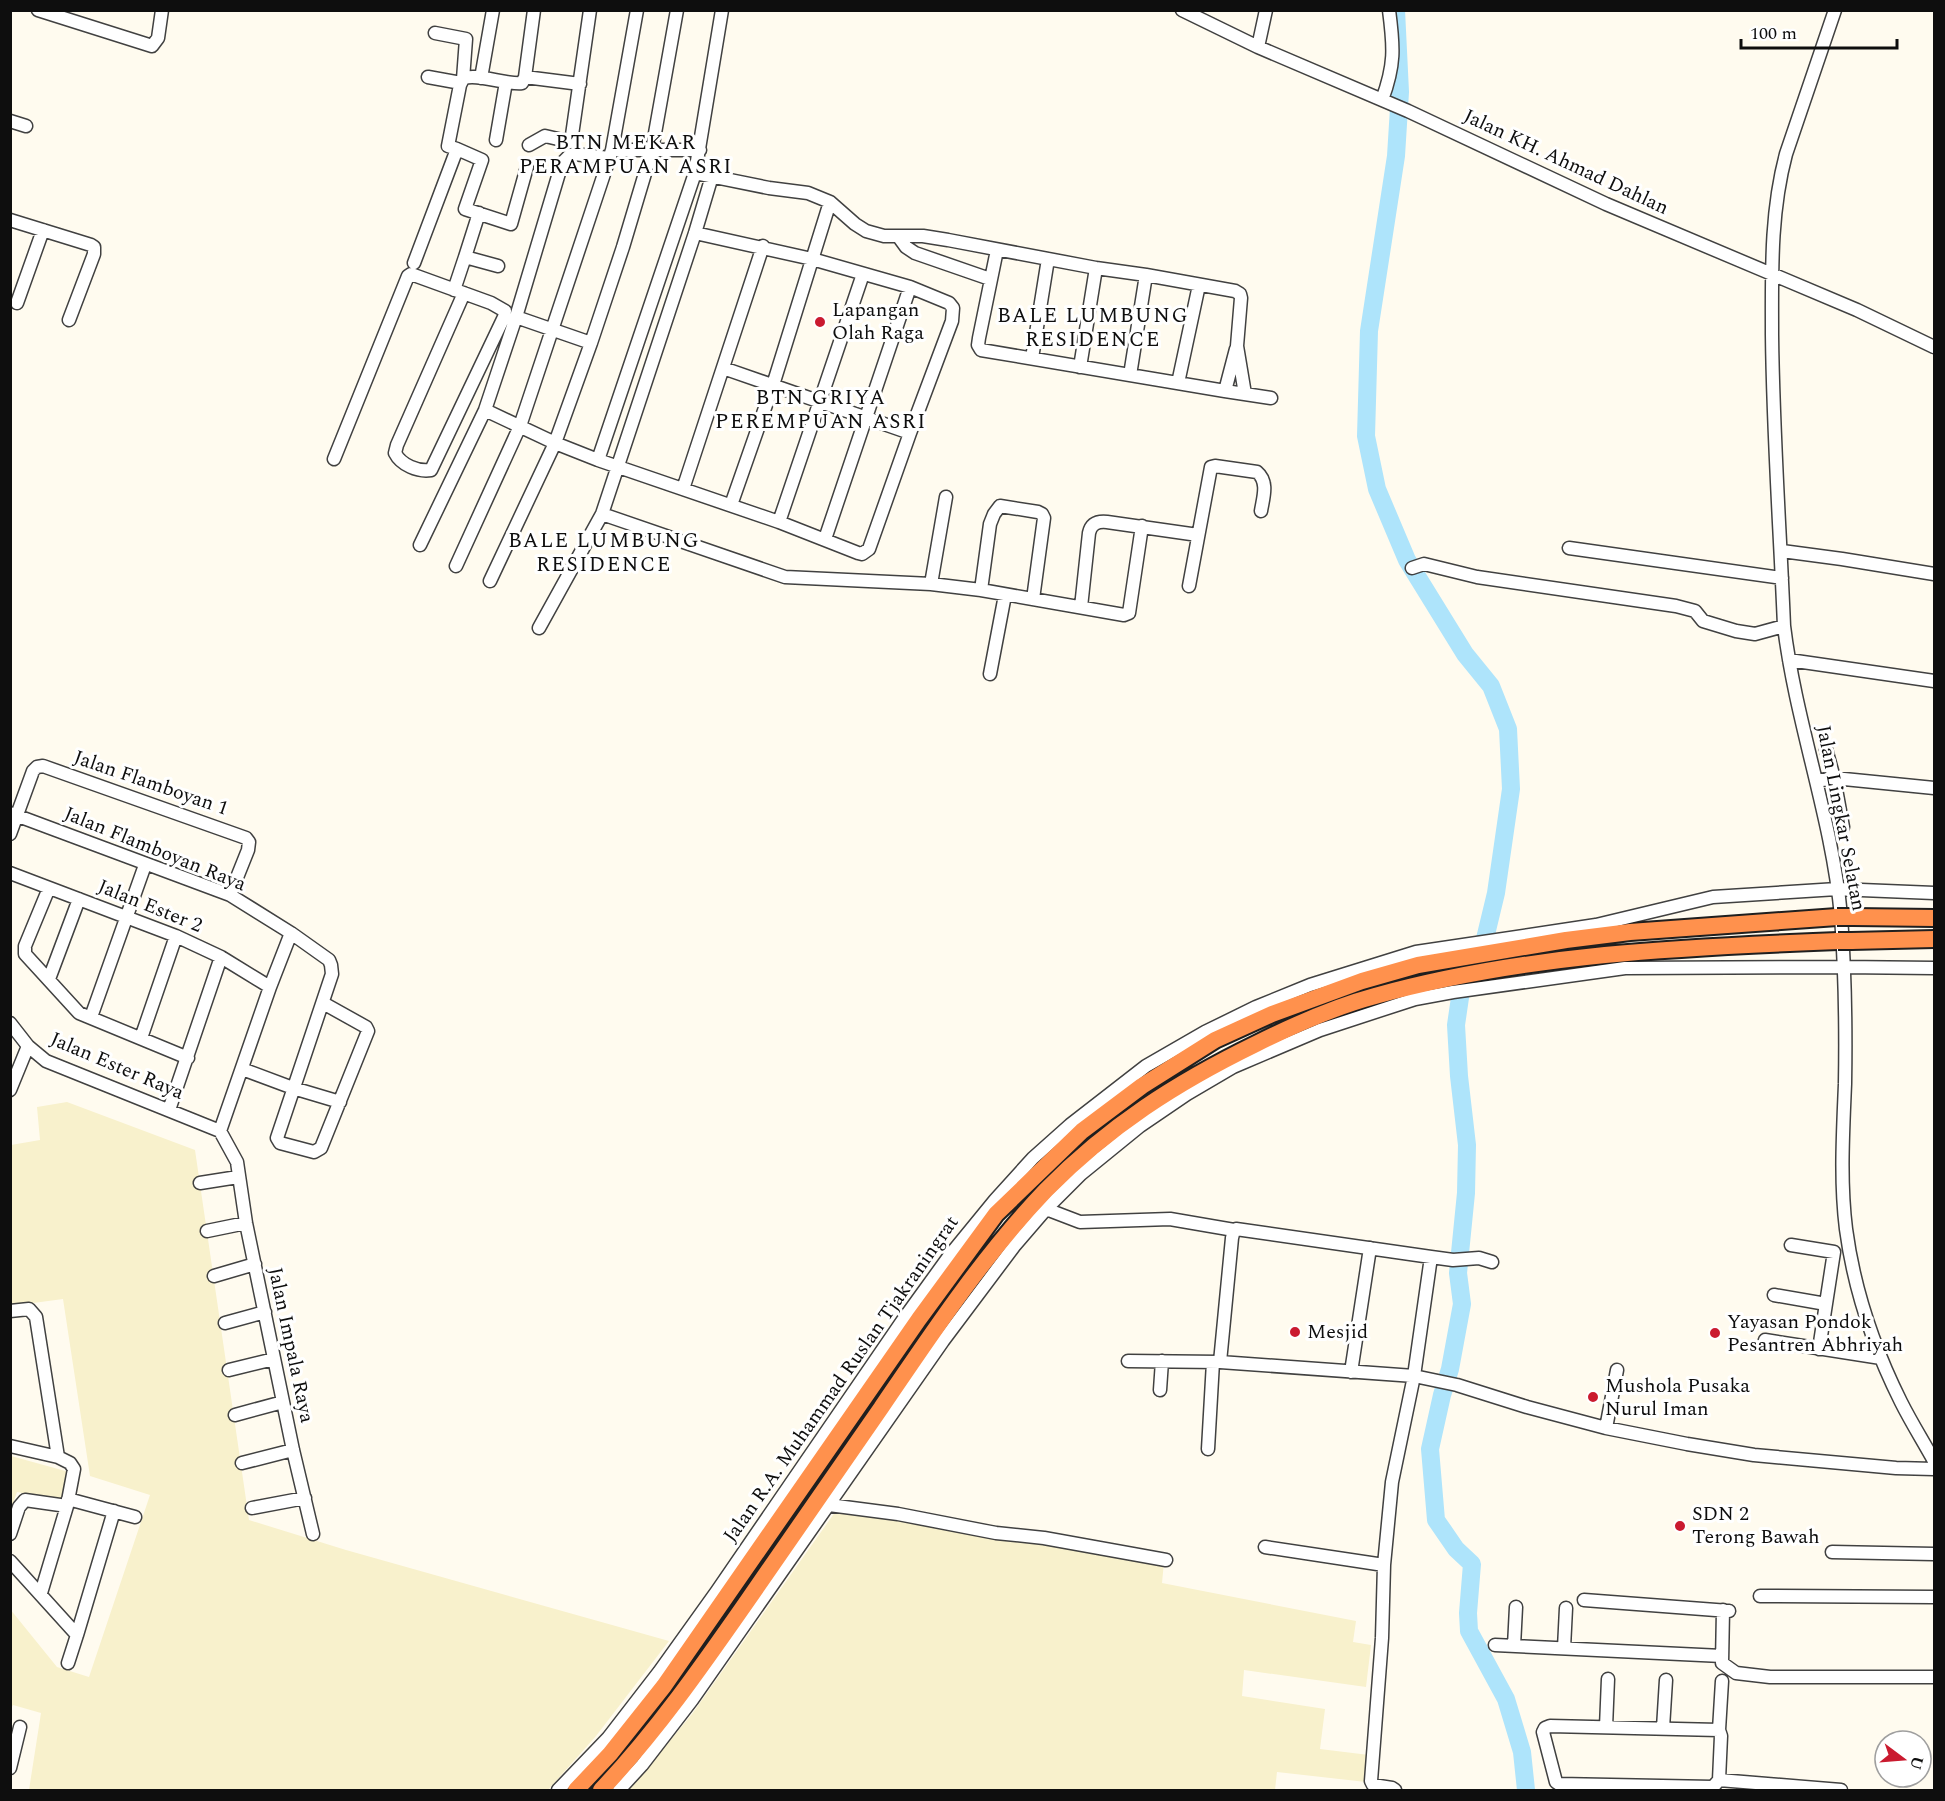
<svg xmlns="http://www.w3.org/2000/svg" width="1945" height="1801" font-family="Spectral,serif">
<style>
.farmland{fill:#f8f1cc}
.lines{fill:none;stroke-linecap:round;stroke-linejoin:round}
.river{stroke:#aee4fb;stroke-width:18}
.minor-casing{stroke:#414141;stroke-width:15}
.highway-casing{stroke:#1f1f1f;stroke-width:20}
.minor{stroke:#fff;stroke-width:12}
.highway{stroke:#ff914d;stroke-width:16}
.highway-bridge-casing{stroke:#1f1f1f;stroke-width:20;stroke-linecap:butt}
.highway-bridge{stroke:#ff914d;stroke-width:16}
.poi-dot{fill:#ca1a2f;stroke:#fff;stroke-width:2}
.labels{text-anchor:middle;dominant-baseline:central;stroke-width:6;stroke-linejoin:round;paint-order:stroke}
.street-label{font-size:20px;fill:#0e0e0e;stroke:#fff}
.poi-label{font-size:20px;fill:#0e0e0e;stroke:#fff;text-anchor:start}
.neighbourhood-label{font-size:21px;letter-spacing:1.5px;fill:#0e0e0e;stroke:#fff}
</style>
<rect width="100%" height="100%" fill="#fffbef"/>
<!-- farmland -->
<path class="farmland" d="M67,1102L195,1150L249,1520L346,1550L669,1641L596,1736L548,1790H29L41,1713L13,1705L11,1709L10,1609L57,1667L89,1677L150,1495L90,1476L63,1299L11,1306V1145L40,1140L37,1107Z
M11,1456L69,1472L61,1500L17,1492L11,1509Z
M838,1508L1164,1562L1162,1583L1356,1621L1353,1642L1371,1645L1366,1687L1244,1670L1242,1696L1325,1709L1320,1749L1369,1755L1366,1782L1277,1772L1275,1790H629L692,1714Z"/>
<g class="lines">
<!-- river -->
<path class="river" d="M1396,10L1400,92L1396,156L1369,331L1366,436L1377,489L1407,560L1465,654L1491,686L1508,729L1511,789L1496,893L1483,947L1462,984L1456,1025L1459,1076L1467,1145L1466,1193L1458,1273L1462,1304L1450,1369L1442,1395L1430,1449L1436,1520L1456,1549L1472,1564L1468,1613L1469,1631L1506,1699L1522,1752L1526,1790"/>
<!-- minor casing -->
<g class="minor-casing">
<path id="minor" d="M38,10L152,46L158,38L162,10
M1182,10L1258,47L1408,111L1606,204L1857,310L1934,347
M1835,10L1786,154C1770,214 1772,274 1772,335C1773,432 1780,529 1784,626C1796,724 1832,818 1841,916C1845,972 1846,1028 1845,1084C1843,1133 1840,1181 1846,1229C1854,1289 1874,1348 1901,1402C1911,1422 1923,1441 1934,1461
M435,33L466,39L463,79
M1258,47L1266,10
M428,77L461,83
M525,77L580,84
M481,78L493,10
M1382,100C1395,65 1394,48 1389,10
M10,121L26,126
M496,140L506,82
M529,145L545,136L571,142L590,10
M457,149L482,160L465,209L511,224L527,167
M612,150H700
M695,173L769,188L808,193L830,202L855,224L866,231L884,236H923L948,240L1096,268L1146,275L1235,291L1240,294L1241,298L1237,346L1245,394
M479,213L465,257L498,266
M10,220L91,245L94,247V254L69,320
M898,236L906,247L915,253L990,279
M997,250L979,338L978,345L981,350L1225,391L1271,398
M414,263L457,149L448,146L460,85L463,79C474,72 506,85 522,83L525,77L534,10
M454,290L465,257
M17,303L43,230
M591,343L516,317L562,163L570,155L574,154L609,158
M1032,358L1048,259
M1080,367L1096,268
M723,368L910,433
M1130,375L1146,275
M1178,383L1199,285
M1225,391L1236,349
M485,410L555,443L598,460L779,522L858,553L862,554L869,549L910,433L952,321L953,308L949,303L910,287L812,259L695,233
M334,459L408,276L411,274L491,303L505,311L504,317L431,470C418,472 401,465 395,453L397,445L464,293
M598,460L695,173L722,10
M683,489L763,246
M731,505L773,385L830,202
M602,514L785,577L931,584L981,590L1124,615L1129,613L1142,526
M779,522L863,274
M825,539L910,287
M420,545L485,410L516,317
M1569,548L1782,578
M1782,551L1842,559L1934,574
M456,566L520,426L612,150L637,10
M1412,568L1424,564L1477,577L1676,606L1695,611L1703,621L1736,631L1755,634L1784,626
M490,581L555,443L591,343L623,247L652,150L677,10
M931,584L946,497
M1189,586L1211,467L1215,466L1257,472C1269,482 1263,498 1261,511
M981,590L990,524L994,514L1000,506L1038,512L1042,514L1044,518L1033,599
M1081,607L1089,533C1091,524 1097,521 1107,522L1198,535
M539,628L602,514L695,233L712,176
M1789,660L1934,681
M990,674L1005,595
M1826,749L1834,778L1843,827
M1816,781L1834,778L1934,788
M10,813L230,895L291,933L329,960L331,965L332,974L277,1138L280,1143L314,1152L321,1148L368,1031L366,1027L323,1003
M10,834L33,771L37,767L43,766L246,838L249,842L248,850L230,895
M10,873L176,936L221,957L270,987
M49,888L25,946V954L79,1013L188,1058
M291,933L270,987L220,1131L237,1162L246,1223L293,1450L313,1534
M49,979L79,899
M91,1017L145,865
M10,1023L28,1046L46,1061L220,1131
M141,1038L176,936
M242,1069L293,1088L340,1102
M10,1090L28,1046
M169,1110L221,957
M200,1183L238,1177
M1046,1209L1080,1222L1170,1219L1234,1230
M207,1231L246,1223
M1791,1245L1834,1252L1819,1349
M214,1276L255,1264
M1774,1295L1826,1304
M10,1311L29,1309L36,1317L58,1457
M225,1323L265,1312
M1765,1340L1881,1358
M1128,1361L1220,1362L1414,1376L1457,1385L1527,1407L1606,1428L1687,1444L1754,1455L1896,1468L1934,1469
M1220,1362L1232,1238L1234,1230L1236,1229L1431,1257L1453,1260L1479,1258L1492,1262
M229,1370L274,1359
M1351,1372L1370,1248
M1160,1390L1162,1361
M235,1415L283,1402
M1606,1428L1617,1370
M10,1446L58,1457L70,1463L74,1469L67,1506L41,1593
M1208,1449L1213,1362
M242,1463L293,1450
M68,1499L135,1517
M829,1505L898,1514L996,1533L1044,1538L1166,1560
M252,1508L305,1498
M10,1534L19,1507L25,1500L67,1506
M1265,1547L1384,1565
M1832,1552L1934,1554
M10,1561L77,1635L114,1511
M1760,1596L1934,1597
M1584,1600L1729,1611
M1723,1610L1722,1663L1736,1673L1770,1677H1934
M1495,1645L1722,1656
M1514,1646L1516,1607
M1564,1648L1566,1608
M68,1663L77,1635
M1550,1726L1719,1730L1721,1736L1719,1780L1713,1787L1559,1784L1556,1782L1543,1732L1545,1728Z
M1606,1727L1608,1679
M1663,1728L1666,1680
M1719,1730L1722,1681
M10,1768L20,1727
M1719,1780L1841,1790
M558,1790L608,1738L659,1672L717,1591L903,1320L950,1255L995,1200L1033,1158L1070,1125L1146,1066L1205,1032L1256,1007L1310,985L1416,952L1596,925L1713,897L1837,889L1934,893
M619,1790L642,1765L692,1700L943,1341L1015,1245L1046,1209L1081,1174L1140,1126L1187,1094L1233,1067L1320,1030L1415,999L1453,992L1625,968L1842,967L1934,968
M1395,1790L1392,1788L1373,1785L1371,1781L1382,1638L1384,1565L1392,1482L1414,1376L1431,1257"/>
</g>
<!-- highway casing -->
<g class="highway-casing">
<path id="highway" d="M1853,917L1934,918
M1851,941L1934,939
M576,1790L610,1754L664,1686L919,1319L996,1214L1082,1131L1142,1086L1215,1040L1272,1014L1362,981L1418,965L1566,940L1630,932L1837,917
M601,1790C656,1732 702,1666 748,1600C793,1536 837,1472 881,1408C932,1333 983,1256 1046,1190C1109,1126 1176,1083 1256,1044C1294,1025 1334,1007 1375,996C1526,954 1683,947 1838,941"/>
</g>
<!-- minor -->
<use href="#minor" class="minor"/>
<!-- highway -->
<use href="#highway" class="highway"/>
<!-- highway-bridge casing -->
<g class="highway-bridge-casing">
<path id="highway-bridge" d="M1837,917H1853
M1838,941H1851"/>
</g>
<!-- highway-bridge -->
<use href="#highway-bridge" class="highway-bridge"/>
</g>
<!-- markers -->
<g class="poi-dot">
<circle cx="820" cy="322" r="6"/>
<circle cx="1295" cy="1332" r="6"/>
<circle cx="1715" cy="1333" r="6"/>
<circle cx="1593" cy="1397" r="6"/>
<circle cx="1680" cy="1526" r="6"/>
</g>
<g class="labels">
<!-- street labels -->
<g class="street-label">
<text transform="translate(1566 162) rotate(25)">Jalan KH. Ahmad Dahlan</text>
<text transform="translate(151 783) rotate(19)">Jalan Flamboyan 1</text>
<text transform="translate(1841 818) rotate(79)">Jalan Lingkar Selatan</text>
<text transform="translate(155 849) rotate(22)">Jalan Flamboyan Raya</text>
<text transform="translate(150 906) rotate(22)">Jalan Ester 2</text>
<text transform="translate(117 1066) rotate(23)">Jalan Ester Raya</text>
<text transform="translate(291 1345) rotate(78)">Jalan Impala Raya</text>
<text transform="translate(841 1379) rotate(-55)">Jalan R.A. Muhammad Ruslan Tjakraningrat</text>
</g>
<!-- poi labels -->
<g class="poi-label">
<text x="832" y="310">Lapangan<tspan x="832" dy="23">Olah Raga</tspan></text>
<text x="1727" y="1322">Yayasan Pondok<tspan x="1727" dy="23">Pesantren Abhriyah</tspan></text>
<text x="1307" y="1332">Mesjid</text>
<text x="1605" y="1386">Mushola Pusaka<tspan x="1605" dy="23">Nurul Iman</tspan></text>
<text x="1692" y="1514">SDN 2<tspan x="1692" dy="23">Terong Bawah</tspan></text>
</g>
<!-- neighbourhood labels -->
<g class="neighbourhood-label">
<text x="626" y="143">BTN MEKAR<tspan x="626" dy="24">PERAMPUAN ASRI</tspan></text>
<text x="1093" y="316">BALE LUMBUNG<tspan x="1093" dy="24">RESIDENCE</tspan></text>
<text x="821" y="398">BTN GRIYA<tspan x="821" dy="24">PEREMPUAN ASRI</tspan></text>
<text x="604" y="541">BALE LUMBUNG<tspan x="604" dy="24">RESIDENCE</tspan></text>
</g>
</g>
<!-- border -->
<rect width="1945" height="1801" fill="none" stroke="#0e0e0e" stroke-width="24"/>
<!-- north arrow -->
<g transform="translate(1903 1759) rotate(106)"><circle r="28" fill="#ffffff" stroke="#9f9f9f" stroke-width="1.5"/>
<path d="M0-4.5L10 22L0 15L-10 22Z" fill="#ca1a2f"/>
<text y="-9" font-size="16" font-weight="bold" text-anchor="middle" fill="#0e0e0e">U</text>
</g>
<!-- scale -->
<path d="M1741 39v9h156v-9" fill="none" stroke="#0e0e0e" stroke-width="3"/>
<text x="1750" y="39" font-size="18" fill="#0e0e0e" stroke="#ffffff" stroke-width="4.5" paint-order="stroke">100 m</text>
</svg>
